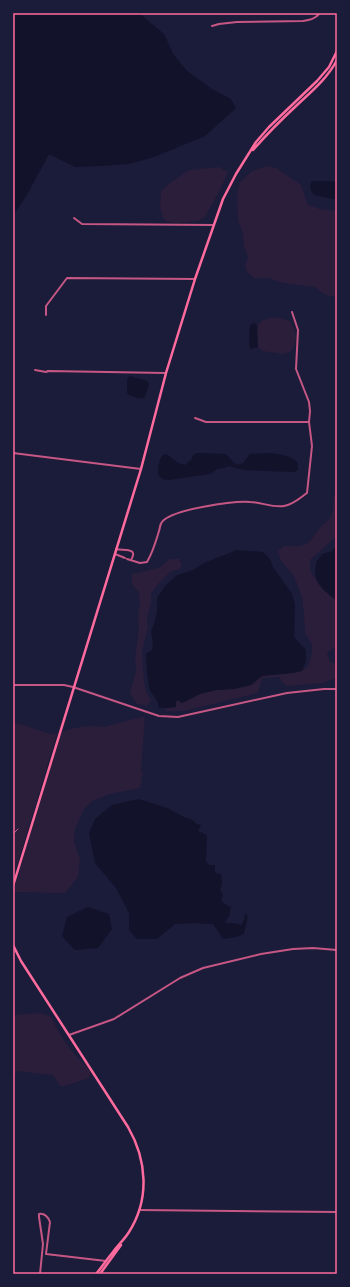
<svg xmlns="http://www.w3.org/2000/svg" width="350" height="1287" font-family="Barlow,sans-serif">
<style>
.green{fill:#2a1e3b}
.water{fill:#12122b}
.lines{fill:none;stroke-linecap:round;stroke-linejoin:round}
.service{stroke:#c65784;stroke-width:1}
.minor{stroke:#c65784;stroke-width:2}
.tertiary{stroke:#c65784;stroke-width:2}
.secondary{stroke:#ff6b9d;stroke-width:2.5}
.neatline{fill:none;stroke:#ff6b9d;stroke-width:1.5}
</style>
<rect width="100%" height="100%" fill="#1b1b3a"/>
<!-- green -->
<path class="green" d="M266,166L276,168L301,185L308,205L320,209L337,211V297L326,295L315,287L283,283L268,278H254L247,272L245,265L248,258L244,246L243,233L238,221L237,196L240,182L252,171Z
M219,167L228,172L220,190L205,217L199,221L175,223L165,221C159,211 160,202 161,191L170,183L189,170Z
M272,318H281L290,321L295,330L296,338L294,347L290,352L283,354L262,351L258,347L257,334L258,324L263,320Z
M337,492V536L310,560V570L322,589L337,601V647L330,650L327,654L330,662L337,665V678L323,683L288,686L283,683L279,677L262,678L258,693L184,711H165L167,708L176,707V702L178,700L182,703L200,694L216,690L234,689L251,685L261,676L292,673L302,671L308,666L312,654V644L305,633L304,614L302,597L294,576L281,561L278,551L284,546C293,546 305,548 311,540C314,537 315,533 318,530C323,524 330,521 332,513C335,506 331,498 337,492Z
M170,559H179L182,565L180,569L171,571L157,585L151,594V602L147,619L148,627L142,652L144,682L146,691L151,700L147,706L137,704L130,693L136,672L135,657L139,629L138,615L140,603L139,593L132,584V574L159,568Z
M145,716L141,771L143,772L140,788L110,794L92,801L85,808L75,828L74,841L80,860L78,877L65,893L13,892L61,732L75,728L90,726L104,727Z
M13,723C29,724 40,734 57,734L13,879Z
M39,1013L51,1016C57,1031 67,1046 78,1058C83,1063 87,1066 91,1072L89,1078L65,1086H60L53,1075L17,1071L13,1078V1016L16,1015Z"/>
<!-- water -->
<path class="water" d="M13,13H139L164,34L173,54L187,71L212,89L231,99L236,108L205,136L154,157L129,164L100,166L75,167L49,154L28,193L13,216Z
M312,181H330L337,182V200L314,195C310,190 309,186 312,181Z
M255,323L257,326L258,347L250,349L249,338L250,325Z
M130,376L147,381L149,384L146,394L144,398C138,399 131,397 127,393V379Z
M199,453L226,454L233,462L237,465L243,463L250,454C265,453 287,451 298,463V470L294,472L244,470L229,466L225,468L217,469L210,474L168,480L162,479L158,475C158,468 158,458 165,454C175,458 174,463 185,465L191,460L194,454Z
M337,545V601C326,592 311,582 316,565C316,561 320,557 322,554L332,551Z
M237,550L263,552L270,559L273,567L292,594L295,605L294,637L306,650V661L302,671L292,673L262,676L251,685L234,689L216,690L200,694L182,703L178,700L176,702V707L167,708H159C157,697 154,698 150,690C148,686 146,659 146,654L152,650L153,642L151,632L154,624L157,611V598L165,586L177,575L193,570L204,563Z
M139,799L167,808L186,818L190,819L194,821L196,824L201,825L198,831L207,835L206,861L209,865H215V873L221,874L222,884L220,890L223,895L221,901L228,906L232,907L230,909V915L228,917L225,923H233L241,925L244,920L245,913L248,916L244,934L236,937L223,939L213,924L194,923L175,924L157,939H137L129,930V913L116,888L95,863L89,833L95,819L112,805Z
M88,907L109,914L112,929L98,948L75,950L62,936L67,917Z"/>
<g class="lines">
<!-- service -->
<path class="service" d="M13,834L18,829"/>
<!-- minor -->
<path class="minor" d="M212,26L219,24L237,22L303,21C310,20 315,19 320,13
M74,218L82,224L214,225
M46,315V306L67,278L195,279
M35,370L46,372L48,371L166,373
M195,418L206,422H309
M13,453L141,469
M116,549C123,551 139,547 131,560
M115,554L125,558
M127,559L140,563L147,562C153,552 156,541 159,531C160,528 160,524 162,522C172,509 234,501 250,502C260,502 274,508 284,506C293,505 300,498 307,493L312,446L309,422L310,411L309,402L296,369L298,330L292,312
M69,1035L114,1019L180,978L203,968L261,954L293,949L313,948L337,950
M139,1210L337,1212
M40,1274L43,1244L39,1217V1214C45,1213 48,1217 50,1222L46,1254L106,1261"/>
<!-- tertiary -->
<path class="tertiary" d="M13,685H64L73,687L159,716L178,717L287,693L324,689H337"/>
<!-- secondary -->
<path class="secondary" d="M253,150C267,134 281,120 296,106C311,92 327,79 337,60
M13,886L141,469L166,373L195,279L223,199L236,174L256,142L269,127L317,81L329,67L337,51
M13,945L21,961L128,1127C147,1160 150,1199 129,1232C124,1240 118,1245 113,1252C107,1259 102,1267 96,1274
M100,1274L121,1245"/>
</g>
<!-- border -->
<rect width="350" height="1287" fill="none" stroke="#1b1b3a" stroke-width="28"/>
<rect x="14" y="14" width="322" height="1259" class="neatline"/>
</svg>
